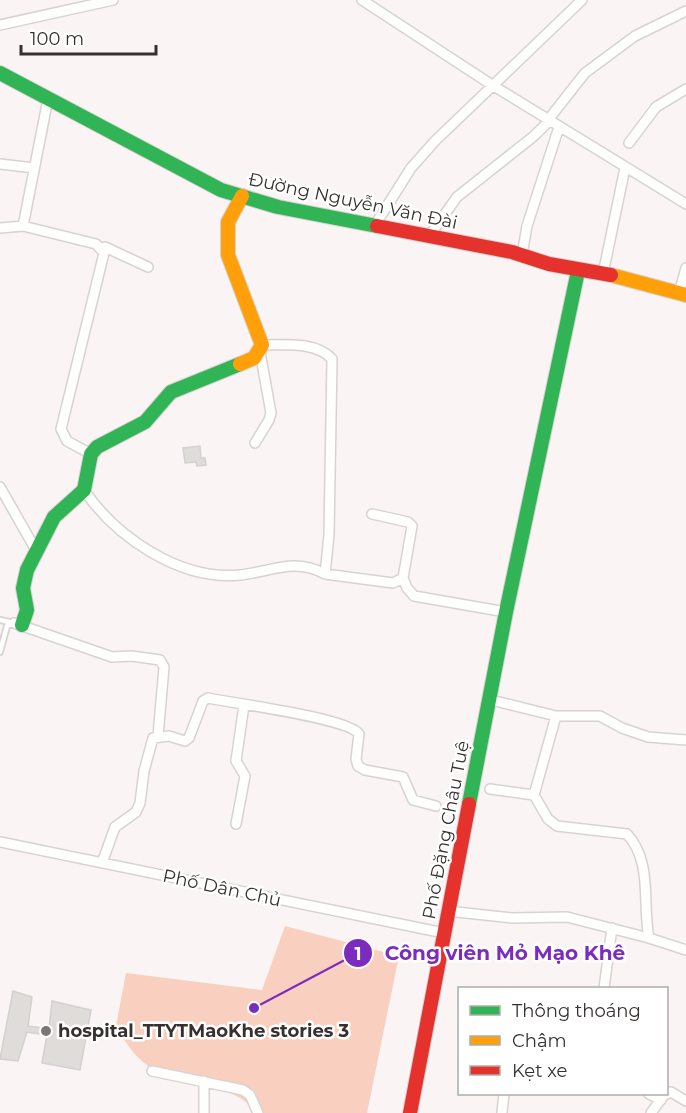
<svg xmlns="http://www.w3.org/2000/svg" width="686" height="1113" font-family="Montserrat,sans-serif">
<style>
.green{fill:#f9d0bf}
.building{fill:#e0dcda;stroke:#d4d0ce;stroke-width:1.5}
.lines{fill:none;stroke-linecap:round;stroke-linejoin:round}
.lane-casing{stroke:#d7d3d1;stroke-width:8}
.street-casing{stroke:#d7d3d1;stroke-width:12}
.fast-casing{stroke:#d7d3d1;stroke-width:16}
.slow-casing{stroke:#d7d3d1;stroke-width:16}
.jam-casing{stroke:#d7d3d1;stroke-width:16}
.lane{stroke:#fefefd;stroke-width:4.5}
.street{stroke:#fefefd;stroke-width:9}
.fast{stroke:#30b455;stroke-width:14}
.slow{stroke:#ff9f0a;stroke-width:14}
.jam{stroke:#e5322d;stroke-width:14}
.poi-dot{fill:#7b7674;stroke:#fff;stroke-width:2}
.labels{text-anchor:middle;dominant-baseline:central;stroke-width:5;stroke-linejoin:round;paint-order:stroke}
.street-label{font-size:18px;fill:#36312f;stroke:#fff}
.poi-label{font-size:18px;font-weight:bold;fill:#36312f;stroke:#fff;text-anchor:start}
.leader{fill:none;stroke:#7b2cbf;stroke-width:2}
.callout-dot{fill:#7b2cbf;stroke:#fff;stroke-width:2}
.mark-label{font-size:18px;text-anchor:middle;font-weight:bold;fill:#fff}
.callout-label{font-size:20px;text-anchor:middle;font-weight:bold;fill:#7b2cbf;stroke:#fff;stroke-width:5;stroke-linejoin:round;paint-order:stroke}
</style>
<rect width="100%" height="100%" fill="#faf5f4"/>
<!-- green -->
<path class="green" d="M285,926L399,956L367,1113H256C236,1083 187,1087 156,1071C137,1061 126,1044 116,1026L126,973L262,990Z"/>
<!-- building -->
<path class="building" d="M200,446L201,458H205L206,465L197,466L196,462L185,463L183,448Z
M13,991L32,997L28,1026L49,1029L52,1001L91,1010L80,1070L42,1063L47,1035L27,1032L18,1061L0,1059Z"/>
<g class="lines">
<!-- lane casing -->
<g class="lane-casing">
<path id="lane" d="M0,620L14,623
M0,652L7,626L14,623"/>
</g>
<!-- street casing -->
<g class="street-casing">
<path id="street" d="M362,0L492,85L686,204
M0,25L113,0
M48,99L23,226L96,244L104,253L61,429L67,441L91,454
M548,120L585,73L635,36L686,11
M629,143L656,107L686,89
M0,164L34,168
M375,225L411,168L435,141L582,0
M0,228L23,226
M430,235L457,197L534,136L549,121
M101,248L105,247L148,267
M522,255L527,226L559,127
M603,274L625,168
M679,293L686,268
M262,345C284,345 316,341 332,359L329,535L325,574L393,583L403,578L412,526L408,522L372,514
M255,443L269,420L271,413L260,352
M0,487L37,552
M84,490C116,537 180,581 240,575C270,572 294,557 325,574
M403,578L407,588L414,596L506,612
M14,623L112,657L132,656L160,660L164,667L158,736
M491,700L556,716
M686,740L648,737L622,728L600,716H556L534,795L548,819L557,826L627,834C653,862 642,904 649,938L686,950
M490,789L534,795
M236,824L245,776L236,761L244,705
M0,842L444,933
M102,863L115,827L136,812L140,803L144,771L153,738L169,736L185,741L189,738L203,701L208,698C232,703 348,718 359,734L356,759L358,766L365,770L403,777L413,800L436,806
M447,911L512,918L567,917L649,938
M604,988L612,928
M152,1071L243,1090L250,1095L258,1113
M204,1081V1113
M649,1094L661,1100
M502,1112L504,1094
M651,1113L664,1095L671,1092L686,1101"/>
</g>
<!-- fast casing -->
<g class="fast-casing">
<path id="fast" d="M0,73L221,190L278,207L377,226
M22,625L27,610L23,588L27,570L54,517L84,490L91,454L97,447L145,422L171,392L240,364
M469,804L506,612L578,271"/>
</g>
<!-- slow casing -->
<g class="slow-casing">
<path id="slow" d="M611,275L686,295
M240,364L254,358L262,345L228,255V222L242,196"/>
</g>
<!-- jam casing -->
<g class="jam-casing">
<path id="jam" d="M377,226L512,252L549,264L611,275
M410,1113L469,804"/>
</g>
<!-- lane -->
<use href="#lane" class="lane"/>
<!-- street -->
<use href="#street" class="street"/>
<!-- fast -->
<use href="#fast" class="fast"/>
<!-- slow -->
<use href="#slow" class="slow"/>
<!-- jam -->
<use href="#jam" class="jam"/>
</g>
<!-- markers -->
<circle class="poi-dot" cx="46" cy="1031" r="6"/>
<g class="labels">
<!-- street labels -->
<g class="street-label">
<text transform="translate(353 201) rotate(12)">Đường Nguyễn Văn Đài</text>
<text transform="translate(446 830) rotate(-79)">Phố Đặng Châu Tuệ</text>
<text transform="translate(222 888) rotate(12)">Phố Dân Chủ</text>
</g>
<!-- poi labels -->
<g class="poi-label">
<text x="58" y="1031">hospital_TTYTMaoKhe stories 3</text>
</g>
</g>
<!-- callouts -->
<path class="leader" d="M254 1008L358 953"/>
<g class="callout-dot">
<circle cx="254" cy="1008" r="6"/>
<circle cx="358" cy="953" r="15"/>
</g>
<g class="mark-label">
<text x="358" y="960">1</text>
</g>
<g class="callout-label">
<text x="505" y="960">Công viên Mỏ Mạo Khê</text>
</g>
<!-- legend -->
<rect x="458" y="987" width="210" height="108" fill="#ffffff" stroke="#afadac" stroke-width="1.5"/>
<rect x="470" y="1006" width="30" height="9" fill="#30b455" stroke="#afadac" stroke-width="1.5"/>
<text x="512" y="1017" font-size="18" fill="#36312f">Thông thoáng</text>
<rect x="470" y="1036" width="30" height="9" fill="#ff9f0a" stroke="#afadac" stroke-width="1.5"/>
<text x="512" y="1047" font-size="18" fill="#36312f">Chậm</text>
<rect x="470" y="1066" width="30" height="9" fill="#e5322d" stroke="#afadac" stroke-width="1.5"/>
<text x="512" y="1077" font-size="18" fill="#36312f">Kẹt xe</text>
<!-- scale -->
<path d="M21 45v9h135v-9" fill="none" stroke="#36312f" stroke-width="3"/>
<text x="30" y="45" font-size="18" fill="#36312f" stroke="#ffffff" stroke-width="4.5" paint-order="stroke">100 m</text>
</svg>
